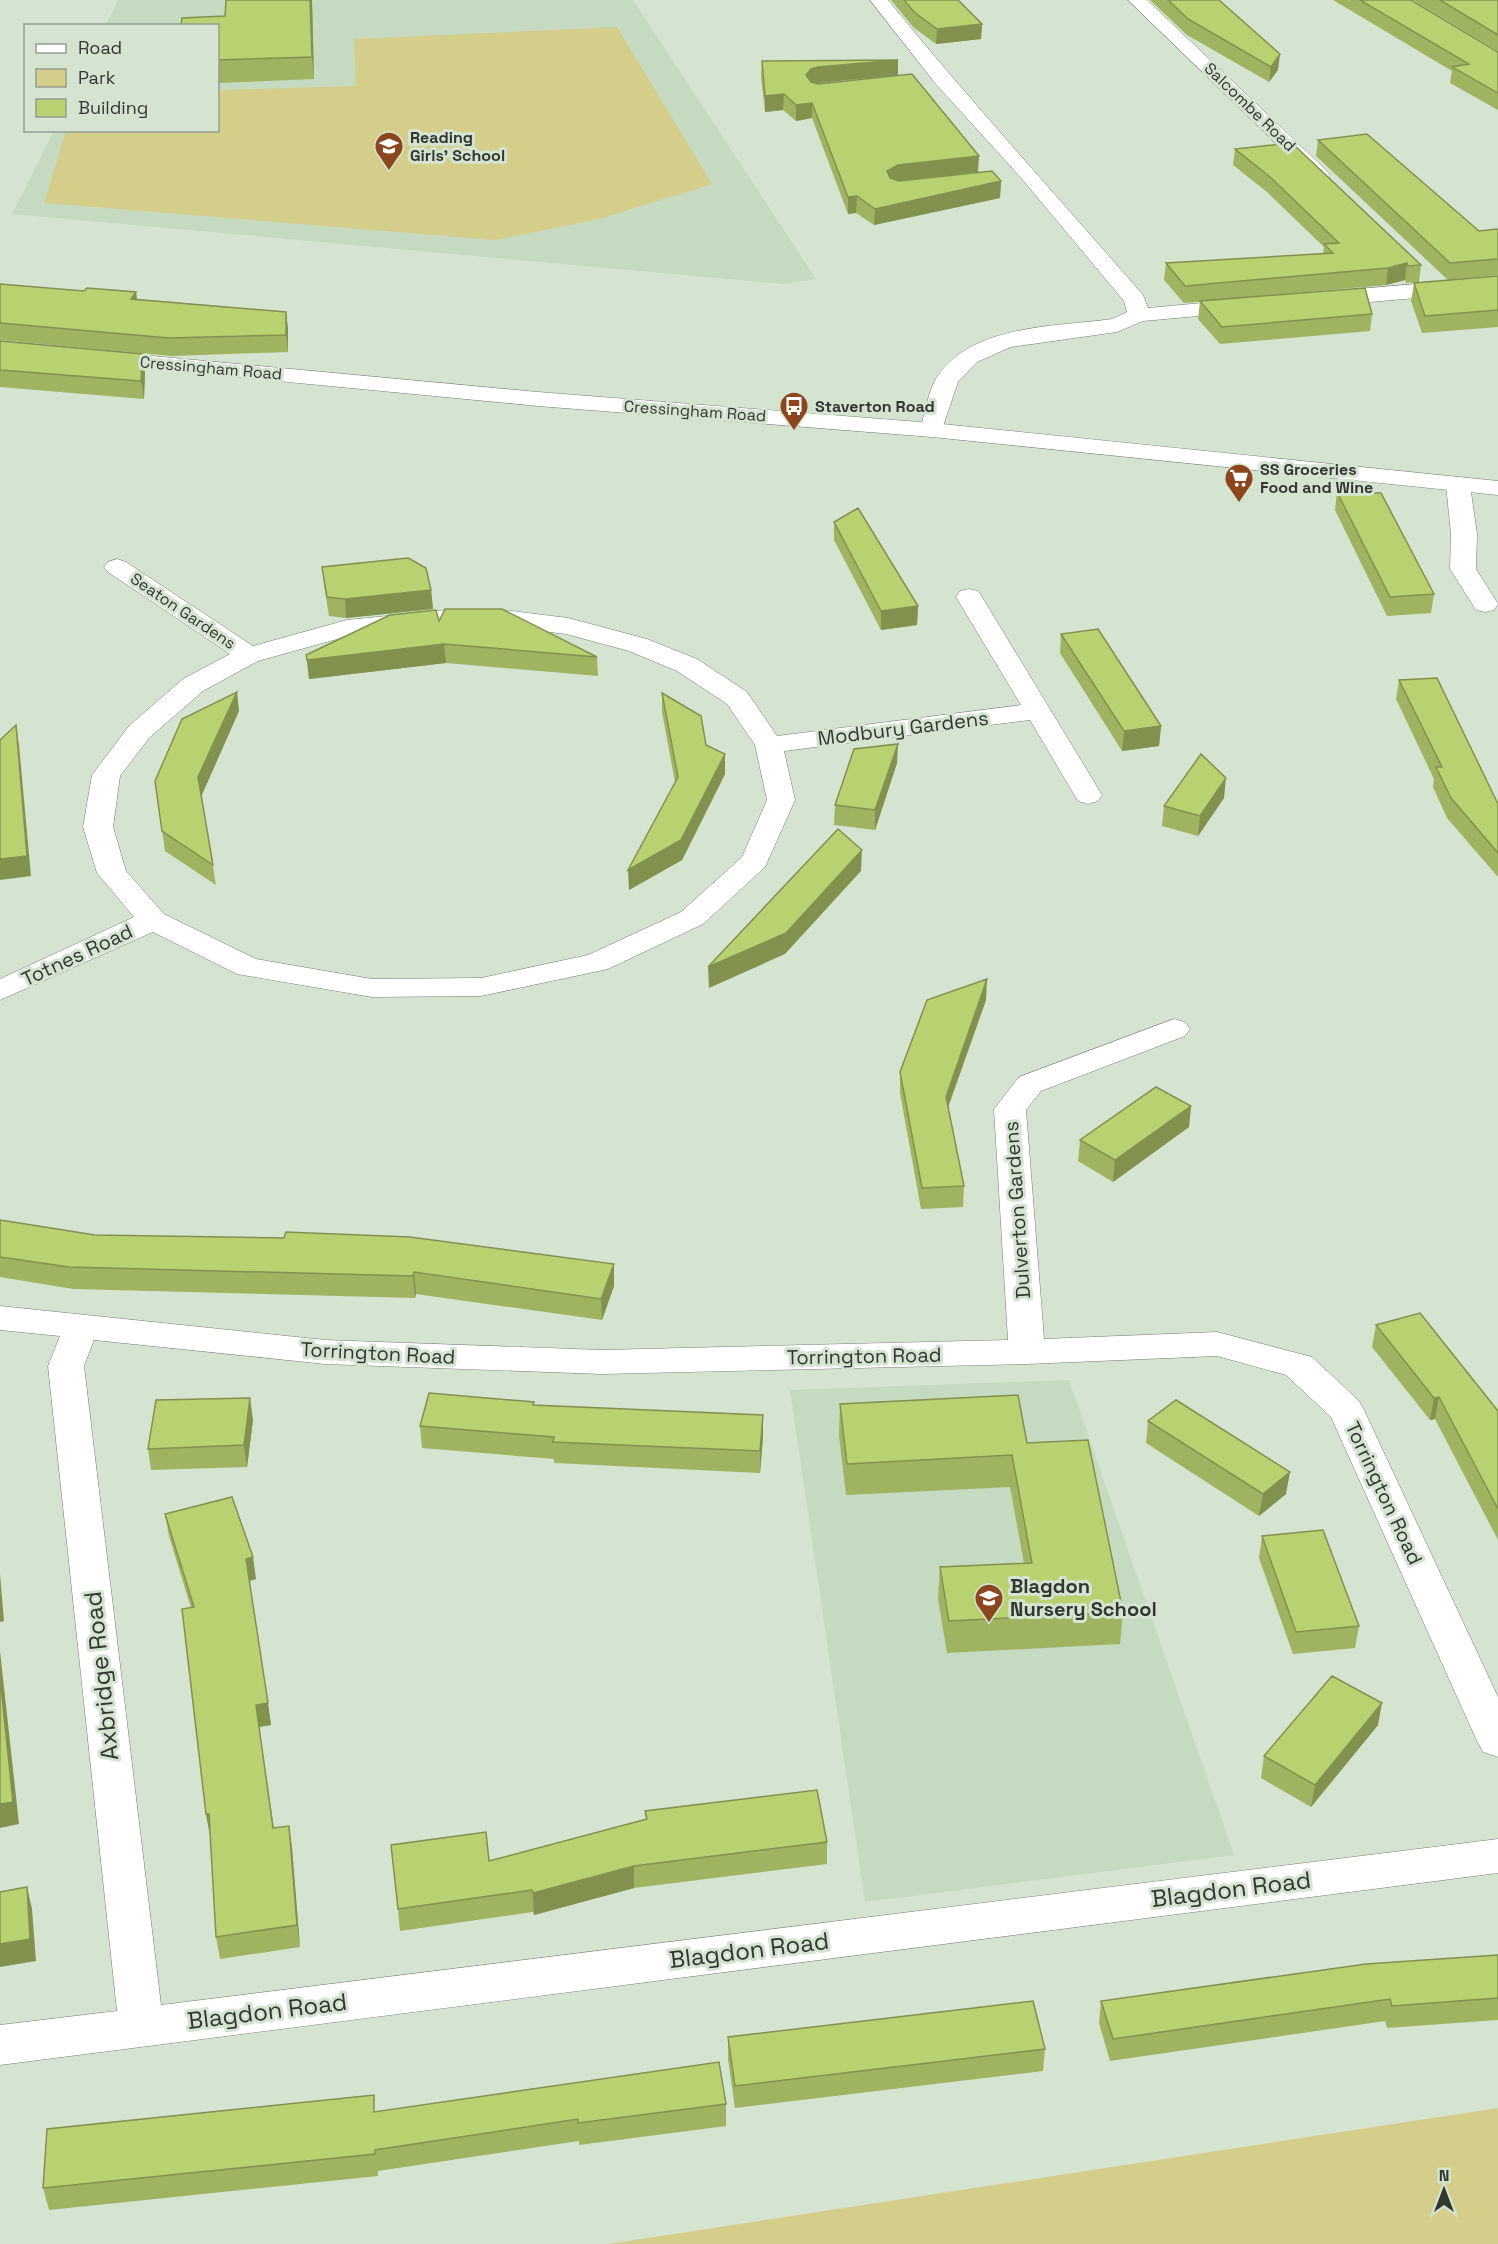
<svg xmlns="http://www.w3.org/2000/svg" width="1498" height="2244" font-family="'Space Grotesk',sans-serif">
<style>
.built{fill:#c5dac0}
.green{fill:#d5ce8b}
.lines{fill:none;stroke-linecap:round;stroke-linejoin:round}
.street-casing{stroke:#72806f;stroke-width:1}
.secondary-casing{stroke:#72806f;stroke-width:1}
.street{fill:#fff;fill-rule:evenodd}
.secondary{fill:#fff;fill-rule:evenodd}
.wall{fill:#9eb461}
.shaded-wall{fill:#81924f}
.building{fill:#b8d171;stroke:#81924f;stroke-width:1.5}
.labels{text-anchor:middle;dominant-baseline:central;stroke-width:6;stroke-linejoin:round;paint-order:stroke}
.far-street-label{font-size:16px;fill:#323830;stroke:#d4e4d1}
.far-poi-label{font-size:16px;font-weight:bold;fill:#323830;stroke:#d4e4d1;text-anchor:start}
.street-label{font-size:20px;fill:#323830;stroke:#d4e4d1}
.poi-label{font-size:20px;font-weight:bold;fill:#323830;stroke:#d4e4d1;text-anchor:start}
.near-street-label{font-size:24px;fill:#323830;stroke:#d4e4d1}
</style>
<rect width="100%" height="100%" fill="#d4e4d1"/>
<!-- built -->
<path class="built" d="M118,0H633L816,279L784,284L12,214L54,131L218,130V26L106,25Z
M1069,1380L1234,1855L865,1902L790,1390Z"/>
<!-- green -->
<path class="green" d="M617,27L712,184L599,219L496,240L44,203L66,131L218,130V90L356,86L354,39Z
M1498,2108V2244H608Z"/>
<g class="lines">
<!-- street casing -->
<g class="street-casing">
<path id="street" d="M870,0H888C970,101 1058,197 1143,295L1148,308L1245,299L1253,301L1256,306L1253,311L1143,321L1117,332L1011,347L977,362L958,382L940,435H924L920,430C925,414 928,391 937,377C973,324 1055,327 1112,319L1127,312L1124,301L1022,179L935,83Z
M1128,0H1147L1327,171L1330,175L1327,179H1313Z
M1498,277V291L1323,306L1315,304L1312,299L1315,294L1323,292Z
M1458,478L1467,480L1470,485L1477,534L1476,569L1498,604L1494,610L1485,612L1476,610L1450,569L1451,534L1446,485L1449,480Z
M117,559L126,562L253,646L347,620L446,610H503L568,618L647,639L697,659L747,692L777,736L1021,705L956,597L960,591L969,589L978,591L982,597L1102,795L1098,801L1088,804L1078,801L1030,720L784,751L795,800L765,867L703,924L608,969L481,996L372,997L237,974L153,932L0,1000V979L134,917L97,873L83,827L92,775L129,726L183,679L230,654L108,572L104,567L108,562ZM446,626H503L566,634L629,651L677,671L727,704L755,745L767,800L742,857L681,912L588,955L481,978L372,979L256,959L164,914L126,871L113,827L120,776L149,738L203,691L258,661L348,636Z
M1174,1019L1185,1022L1190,1029L1185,1036L1041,1091L1026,1110L1044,1339L1217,1332L1312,1357L1359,1401L1364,1410L1498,1697V1757L1483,1752L1477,1741L1331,1417L1286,1375L1217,1356L1027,1364L602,1374L325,1364L94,1340L84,1366L161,2005L1498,1839V1873L0,2065V2025L117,2011L48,1366L60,1336L0,1330V1306L325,1340L602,1350L1008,1340L994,1109L1019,1077Z"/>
</g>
<!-- secondary casing -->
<g class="secondary-casing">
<path id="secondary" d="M99,351L538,392L932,423L1498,481V495L932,437L538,406L91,363L88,358L91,353Z"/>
</g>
<!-- street -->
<use href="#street" class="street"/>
<!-- secondary -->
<use href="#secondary" class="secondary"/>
</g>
<!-- wall -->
<path class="wall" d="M226,0H312L314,79L218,83V26L225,16Z
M891,0H958L982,24L981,39L936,44L913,27Z
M1150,0H1219L1278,70L1269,82L1187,35Z
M1333,0H1411L1498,52V110L1450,83L1452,71Z
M1413,0H1498V51Z
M898,60V75L817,83L978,172L898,181H1001L1000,198L874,225L856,213L848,214L812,118L796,121L783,110L765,112L761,77L762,61Z
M1318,140L1479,231L1498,230V275L1448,280L1316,156Z
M1235,149L1421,265L1419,282L1406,283L1405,280L1386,285L1184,303L1164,280L1166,263L1323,254L1324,247L1267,192L1233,165Z
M1498,276V327L1422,333L1411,301L1414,283Z
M0,284L84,291L136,292L137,299L286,312L288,329V352L172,356L0,340Z
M1200,301L1372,314L1370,331L1220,344L1198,319Z
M0,341L145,372L144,399L0,387Z
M1337,492L1434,594L1431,613L1387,616L1335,510Z
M834,522L918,606L917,625L881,630L834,540Z
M322,567L431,590L433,609L346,618L329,616L324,585Z
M439,621L597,657L598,676L446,663L309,679L306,655Z
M1061,634L1161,726L1159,746L1122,751L1060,653Z
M1399,680L1498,804V877L1447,818L1433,787L1434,779L1396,699Z
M662,693L725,774L682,860L629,890L675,782L662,712Z
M239,711L201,796L216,885L165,851L155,781Z
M897,763L875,830L834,825L835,805Z
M1224,798L1198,836L1162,826L1164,806Z
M986,1000L948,1108L964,1186L963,1207L921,1209L900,1093V1072Z
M1191,1106L1189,1127L1113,1182L1078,1161L1080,1140Z
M0,1220L95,1235L614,1264V1286L602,1320L416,1294L415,1298L73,1289L0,1277Z
M1376,1325L1498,1411V1540L1435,1419L1430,1420L1372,1347Z
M534,1402V1405L763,1437L760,1473L554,1463V1459L422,1448L420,1426Z
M840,1404L1027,1443L1123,1612L1120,1644L947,1653L938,1599L940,1567L1024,1563L1010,1487L846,1495L839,1436Z
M253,1420L247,1467L151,1470L148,1449Z
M1148,1421L1286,1494L1259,1516L1146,1443Z
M165,1514L256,1579L249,1581L271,1725L259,1727L274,1828L289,1826L292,1848L300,1947L220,1959L216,1937L210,1835L206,1814L191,1608L169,1536Z
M1262,1536L1359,1626L1355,1648L1293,1654L1259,1558Z
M1378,1725L1311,1807L1261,1778L1264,1756Z
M645,1811L827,1842V1864L634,1888L534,1915L533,1912L400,1931L398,1909L489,1861L646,1819Z
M1498,1955V2020L1387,2028L1385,2021L1110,2061L1099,2023L1101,2001Z
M728,2037L1045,2049L1043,2071L735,2108L728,2059Z
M726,2104V2126L579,2145V2141L378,2171V2176L49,2210L43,2188L376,2111Z"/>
<!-- shaded-wall -->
<path class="shaded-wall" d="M310,0H312L314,79L312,57Z
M982,24L981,39L936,44L937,29Z
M1280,54L1278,70L1269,82L1271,67Z
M898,60V75L818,83L810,85L806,75L811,69L818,67Z
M784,94L783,110L765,112V96Z
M812,103V118L796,121V105Z
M979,156L978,172L897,181L886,188L887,171L898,165Z
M1001,181L1000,198L874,225L875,209Z
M857,196L856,213L848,214V197Z
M1407,263L1405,280L1386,285L1388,268Z
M136,292L138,309L131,299Z
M286,312L288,329V352L286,335Z
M143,354L145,372L144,399L141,381Z
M431,590L433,609L346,618L345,599Z
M918,606L917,625L881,630V611Z
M444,644L446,663L309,679L307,660Z
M237,692L239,711L201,797L198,777Z
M16,725L19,745L31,876L0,880V859Z
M1161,726L1159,746L1122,751L1124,731Z
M898,744L897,763L875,830V810Z
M725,754V774L682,860L629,890L628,870Z
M1226,778L1224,798L1198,836L1200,816Z
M862,850L861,871L785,954L709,988L708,967Z
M987,979L986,1000L944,1118L946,1097Z
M1191,1106L1189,1127L1113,1182L1115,1160Z
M614,1264V1286L602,1320L601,1299Z
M414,1272L416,1294L415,1298L413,1276Z
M1439,1397L1435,1419L1430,1420L1434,1398Z
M250,1398L253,1420L247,1467L244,1445Z
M763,1415V1437L760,1473V1451Z
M1290,1472L1286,1494L1259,1516L1263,1494Z
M253,1557L256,1579L249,1581L246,1559Z
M0,1574L4,1621L0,1622Z
M0,1651L19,1824L0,1828Z
M268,1703L271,1725L259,1727L256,1705Z
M1382,1703L1378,1725L1311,1807L1315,1785Z
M206,1814H209L210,1836Z
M289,1826L292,1848L300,1947L297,1925Z
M634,1866V1888L534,1915L533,1893Z
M27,1887L32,1909L36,1961L0,1967V1944Z"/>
<!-- building -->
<path class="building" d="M226,0H310L312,57L218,60V26H181L182,18L225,16Z
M904,0H958L982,24L937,29L914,12Z
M1168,0H1219L1280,54L1271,67L1188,19Z
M1360,0H1411L1498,52V93L1452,67L1469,64Z
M1440,0H1498V35Z
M898,60L818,67L811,69L806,75L811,82L818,84L912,74L979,156L898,165L887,171L890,178L899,181L992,171L1001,181L875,209L857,196L848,197L812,103L796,105L784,94L765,96L762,61Z
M1367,134L1479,231L1497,229L1498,230V259L1450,263L1318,140Z
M1292,143L1421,265L1408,266L1407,263L1388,268L1185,286L1166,263L1333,253L1324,244L1339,243L1269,176L1235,149Z
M1498,276V310L1425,316L1414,283Z
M0,284L84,291L87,288L136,292L131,299L286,312V335L169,338L0,323Z
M1365,288L1372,314L1222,327L1200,301Z
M0,341L143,354L141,381L0,370Z
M1337,492L1381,493L1434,594L1390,597Z
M858,508L918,606L881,611L834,522Z
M408,558L426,568L431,590L345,599L327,597L322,567Z
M445,609H502L597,657L444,644L307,660L306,655L390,615L436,610L439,621Z
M1098,629L1161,726L1124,731L1061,634Z
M1437,678L1498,804V853L1451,798L1436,767H1442L1399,680Z
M237,692L198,777L213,865L162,831L155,781L182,719Z
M662,693L701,716L706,745L725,754L681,840L628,870L678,777Z
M16,725L27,856L0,859V740Z
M898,744L875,810L835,805L854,749Z
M1201,754L1226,778L1200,816L1164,806Z
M838,829L862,850L786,933L708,967Z
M987,979L946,1097L964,1186L922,1188L900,1072L927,1000Z
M1156,1087L1191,1106L1115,1160L1080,1140Z
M0,1220L95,1235L284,1238L286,1232L410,1237L614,1264L601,1299L414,1272L413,1276L69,1267L0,1257Z
M1420,1313L1498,1411V1509L1439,1397L1434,1398L1376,1325Z
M429,1393L534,1402L533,1405L763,1415L760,1451L553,1442L554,1437L420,1426Z
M1018,1395L1027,1443L1088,1440L1123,1612L949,1621L940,1567L1032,1563L1012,1455L847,1464L840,1404Z
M250,1398L244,1445L148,1449L156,1400Z
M1176,1400L1290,1472L1263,1494L1148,1421Z
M232,1497L253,1557L246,1559L268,1703L256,1705L273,1828L289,1826L297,1925L216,1937L209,1814H206L182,1609L194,1607L165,1514Z
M1323,1530L1359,1626L1296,1632L1262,1536Z
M1332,1676L1382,1703L1315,1785L1264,1756Z
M0,1677L13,1802L0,1804Z
M817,1790L827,1842L634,1866L533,1893L532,1890L398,1909L391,1845L486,1832L489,1861L647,1819L645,1811Z
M27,1887L30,1939L0,1944V1892Z
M1498,1955V1998L1392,2006L1390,1999L1113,2039L1101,2001L1366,1964Z
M1033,2001L1045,2049L735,2086L728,2037Z
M719,2062L726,2104L578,2123V2119L375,2150V2154L43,2188L47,2129L374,2095V2112Z"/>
<!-- icons -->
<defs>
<g id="school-pin" transform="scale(1.5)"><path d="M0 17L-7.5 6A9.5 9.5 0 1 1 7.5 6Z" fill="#8b461e" stroke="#d4e4d1"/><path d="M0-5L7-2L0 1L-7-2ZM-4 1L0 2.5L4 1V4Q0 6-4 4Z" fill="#fff"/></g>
<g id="bus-pin" transform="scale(1.5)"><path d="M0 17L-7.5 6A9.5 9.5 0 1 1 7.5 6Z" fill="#8b461e" stroke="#d4e4d1"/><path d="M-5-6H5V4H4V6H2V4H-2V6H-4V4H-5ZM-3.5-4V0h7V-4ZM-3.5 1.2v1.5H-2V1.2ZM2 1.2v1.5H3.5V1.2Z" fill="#fff"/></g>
<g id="supermarket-pin" transform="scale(1.5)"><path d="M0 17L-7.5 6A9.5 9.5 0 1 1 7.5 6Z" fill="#8b461e" stroke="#d4e4d1"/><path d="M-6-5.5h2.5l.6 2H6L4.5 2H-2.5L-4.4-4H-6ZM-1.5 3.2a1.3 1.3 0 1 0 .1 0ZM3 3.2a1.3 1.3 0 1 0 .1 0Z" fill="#fff"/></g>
</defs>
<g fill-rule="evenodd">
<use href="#school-pin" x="389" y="146"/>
<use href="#bus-pin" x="794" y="406"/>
<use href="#supermarket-pin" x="1239" y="478"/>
<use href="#school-pin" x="989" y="1598"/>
</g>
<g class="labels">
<!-- far-street labels -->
<g class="far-street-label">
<text transform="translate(1250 107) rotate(44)">Salcombe Road</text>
<text transform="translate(211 368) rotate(5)">Cressingham Road</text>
<text transform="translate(695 411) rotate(4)">Cressingham Road</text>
<text transform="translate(183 611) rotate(34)">Seaton Gardens</text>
</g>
<!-- far-poi labels -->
<g class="far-poi-label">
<text x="410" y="137">Reading<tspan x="410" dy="18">Girls' School</tspan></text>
<text x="815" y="406">Staverton Road</text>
<text x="1260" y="469">SS Groceries<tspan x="1260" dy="18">Food and Wine</tspan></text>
</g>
<!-- street labels -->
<g class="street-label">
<text transform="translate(903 728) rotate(-7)">Modbury Gardens</text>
<text transform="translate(77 955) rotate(-25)">Totnes Road</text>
<text transform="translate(1017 1210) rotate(-94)">Dulverton Gardens</text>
<text transform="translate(378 1353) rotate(3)">Torrington Road</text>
<text transform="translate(864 1356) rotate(-1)">Torrington Road</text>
<text transform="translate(1384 1493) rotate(65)">Torrington Road</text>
</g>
<!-- poi labels -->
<g class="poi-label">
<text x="1010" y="1586">Blagdon<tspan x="1010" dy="23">Nursery School</tspan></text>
</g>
<!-- near-street labels -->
<g class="near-street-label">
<text transform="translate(101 1676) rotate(-96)">Axbridge Road</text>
<text transform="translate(1231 1889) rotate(-7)">Blagdon Road</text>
<text transform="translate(749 1950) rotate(-7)">Blagdon Road</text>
<text transform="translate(267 2011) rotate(-7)">Blagdon Road</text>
</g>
</g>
<!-- legend -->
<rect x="24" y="24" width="195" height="108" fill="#d4e4d1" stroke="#939f91" stroke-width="1.5"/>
<rect x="36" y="44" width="30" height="9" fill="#ffffff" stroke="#939f91" stroke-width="1.5"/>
<text x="78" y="54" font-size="18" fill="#323830">Road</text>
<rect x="36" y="69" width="30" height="18" fill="#d5ce8b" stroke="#939f91" stroke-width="1.5"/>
<text x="78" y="84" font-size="18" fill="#323830">Park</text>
<rect x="36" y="99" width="30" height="18" fill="#b8d171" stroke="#939f91" stroke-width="1.5"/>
<text x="78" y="114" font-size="18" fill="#323830">Building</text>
<!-- north arrow -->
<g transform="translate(1444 2190)" stroke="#d4e4d1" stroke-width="4.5" paint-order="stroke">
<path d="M0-4.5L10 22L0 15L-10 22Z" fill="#323830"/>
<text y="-9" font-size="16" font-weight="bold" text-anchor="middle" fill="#323830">N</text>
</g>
</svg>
